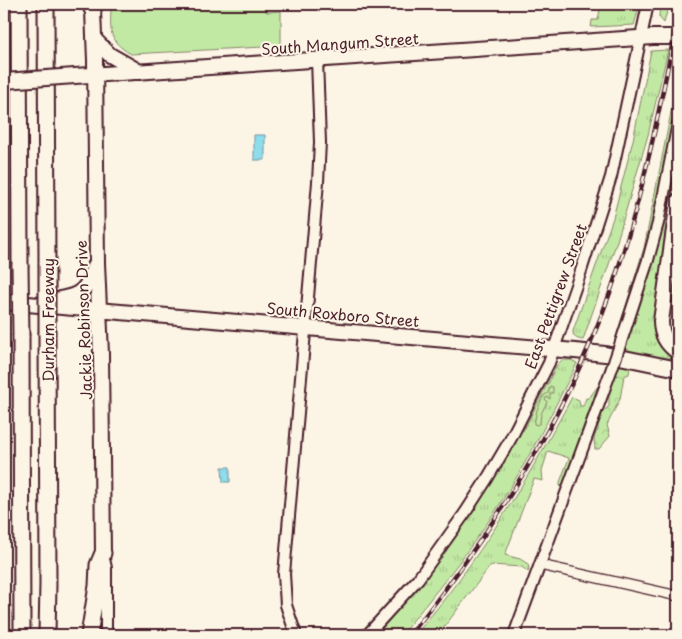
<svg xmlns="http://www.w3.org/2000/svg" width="682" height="639" font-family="'Playpen Sans',sans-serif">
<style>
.grass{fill:url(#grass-tufts);stroke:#868468}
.forest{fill:url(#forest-crowns);stroke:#868468}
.park{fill:#c2e9a4;stroke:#868468}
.water{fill:#8eddec;stroke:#73919f}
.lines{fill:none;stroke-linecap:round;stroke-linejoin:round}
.minor-casing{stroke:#4a1f2b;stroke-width:12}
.tertiary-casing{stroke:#4a1f2b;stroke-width:14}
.primary-casing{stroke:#4a1f2b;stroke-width:18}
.motorway-casing{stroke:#4a1f2b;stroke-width:19}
.minor{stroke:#fcf5e5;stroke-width:9}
.tertiary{stroke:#fcf5e5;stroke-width:10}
.primary{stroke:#fcf5e5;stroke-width:14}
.motorway{stroke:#fcf5e5;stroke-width:15}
.rail-casing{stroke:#4a1f2b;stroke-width:4.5}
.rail{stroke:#fcf5e5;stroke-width:2.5;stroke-dasharray:8;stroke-linecap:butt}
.tertiary-bridge-casing{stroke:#4a1f2b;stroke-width:14;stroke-linecap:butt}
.primary-bridge-casing{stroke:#4a1f2b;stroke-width:18;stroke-linecap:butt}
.motorway-bridge-casing{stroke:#4a1f2b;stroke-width:19;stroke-linecap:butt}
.tertiary-bridge{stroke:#fcf5e5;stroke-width:10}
.primary-bridge{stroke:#fcf5e5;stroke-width:14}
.motorway-bridge{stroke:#fcf5e5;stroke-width:15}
.labels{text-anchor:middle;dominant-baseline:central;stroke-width:4;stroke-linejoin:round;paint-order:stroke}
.street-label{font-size:15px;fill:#4a1f2b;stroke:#fcf5e5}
</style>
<defs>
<pattern id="grass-tufts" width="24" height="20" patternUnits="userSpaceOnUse" patternTransform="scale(1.25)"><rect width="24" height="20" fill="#c2e9a4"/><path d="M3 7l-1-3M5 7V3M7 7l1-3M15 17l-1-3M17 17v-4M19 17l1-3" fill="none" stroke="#a8c78d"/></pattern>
<pattern id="forest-crowns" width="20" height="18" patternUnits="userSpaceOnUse" patternTransform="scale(1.25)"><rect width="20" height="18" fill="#c2e9a4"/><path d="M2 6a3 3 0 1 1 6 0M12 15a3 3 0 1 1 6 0" fill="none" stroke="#a8c78d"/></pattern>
</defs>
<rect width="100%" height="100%" fill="#fcf5e5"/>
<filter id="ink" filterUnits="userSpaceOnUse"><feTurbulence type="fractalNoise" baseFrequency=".02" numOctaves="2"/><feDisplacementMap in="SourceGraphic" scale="10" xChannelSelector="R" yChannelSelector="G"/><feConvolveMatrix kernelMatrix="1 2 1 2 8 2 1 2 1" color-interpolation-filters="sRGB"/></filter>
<g filter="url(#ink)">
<!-- grass -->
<path class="grass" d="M601,4H640L634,25L591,27L592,20H598Z
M660,4H669L664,23L659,17Z
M668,50L648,135L617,241L583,340C577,339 573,338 573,331L613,218L633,140L651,51Z
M678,77V101L654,216L642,261L615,341L644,248Z
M674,183L675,186L656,314L678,358V362L624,350L652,265L672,185Z
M562,360H571L577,363C552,413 527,463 496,510C467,554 434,595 401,635H376C410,597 443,557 471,515C503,466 529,413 556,361L522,430L523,431L557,365Z
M598,386L562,487L560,486V482L569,458L548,451L542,471L543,481L534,479L505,555L520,559L528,564L529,569L528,572L522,567L491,565L438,635H415C477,563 527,481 572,397L579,400L580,406H583L586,398H589Z"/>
<!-- forest -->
<path class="forest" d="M620,363L630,365L629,374L624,376L620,399L607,425L610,436L599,449H595L594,439L596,432L598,431V426L603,412L609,406V393Z
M550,386L553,387V393H550V399L547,397L545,399L547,402L541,414L540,423L537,425L534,424L537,410L543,396L548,393Z"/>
<!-- park -->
<path class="park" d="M111,4H266V12L281,11V46L131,54C106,40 111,28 111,4Z"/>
<!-- water -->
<path class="water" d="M254,135H265V160H254Z
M222,467H230V482H223Z"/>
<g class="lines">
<!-- minor casing -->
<g class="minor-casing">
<path id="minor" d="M540,565L678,596"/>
</g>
<!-- tertiary casing -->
<g class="tertiary-casing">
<path id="tertiary" d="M621,342L648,260L658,223L678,123
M103,554L106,568V635
M296,635L286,605L284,574L318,182L320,142L317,60
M367,635L418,579L465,513L487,479L510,440L549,363L581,271L611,177L648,4
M514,635L612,368"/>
</g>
<!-- primary casing -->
<g class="primary-casing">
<path id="primary" d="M93,11L95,60L97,263L101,354L103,553
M94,39L110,55L140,72
M75,76L653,37H678
M678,201L661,321C661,334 667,345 678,352
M4,302L575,351L605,354L678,369
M52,306C61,295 66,300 77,294C88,288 92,275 96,264"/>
</g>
<!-- motorway casing -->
<g class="motorway-casing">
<path id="motorway" d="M19,4L20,266
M46,4L47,264
M90,4L93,11
M21,336L22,635
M47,635L48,584L47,333
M89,635L97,586L98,565L103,553"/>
</g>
<!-- minor -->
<use href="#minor" class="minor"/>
<!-- tertiary -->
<use href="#tertiary" class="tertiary"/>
<!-- primary -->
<use href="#primary" class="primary"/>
<!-- motorway -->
<use href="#motorway" class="motorway"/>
<!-- rail casing -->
<g class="rail-casing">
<path id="rail" d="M410,635C494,529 565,419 611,290C642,201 660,108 678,15"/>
</g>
<!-- rail -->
<use href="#rail" class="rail"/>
<!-- tertiary-bridge casing -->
<g class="tertiary-bridge-casing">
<path id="tertiary-bridge" d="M612,368L621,342"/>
</g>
<!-- primary-bridge casing -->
<g class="primary-bridge-casing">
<path id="primary-bridge" d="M4,81L75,76"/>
</g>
<!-- motorway-bridge casing -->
<g class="motorway-bridge-casing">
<path id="motorway-bridge" d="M20,266L21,336
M47,333V264"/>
</g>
<!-- tertiary-bridge -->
<use href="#tertiary-bridge" class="tertiary-bridge"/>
<!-- primary-bridge -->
<use href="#primary-bridge" class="primary-bridge"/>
<!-- motorway-bridge -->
<use href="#motorway-bridge" class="motorway-bridge"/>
</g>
</g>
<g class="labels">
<!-- street labels -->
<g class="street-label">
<text transform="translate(340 43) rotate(-4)">South Mangum Street</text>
<text transform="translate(555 296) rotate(-70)">East Pettigrew Street</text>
<text transform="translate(343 314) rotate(5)">South Roxboro Street</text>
<text transform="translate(47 320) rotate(-90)">Durham Freeway</text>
<text transform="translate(83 320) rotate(-92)">Jackie Robinson Drive</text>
</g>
</g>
<!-- margin -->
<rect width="682" height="639" fill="none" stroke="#fcf5e5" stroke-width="20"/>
<rect x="10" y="10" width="662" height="619" fill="none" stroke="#4a1f2b" stroke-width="2" filter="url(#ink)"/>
</svg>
